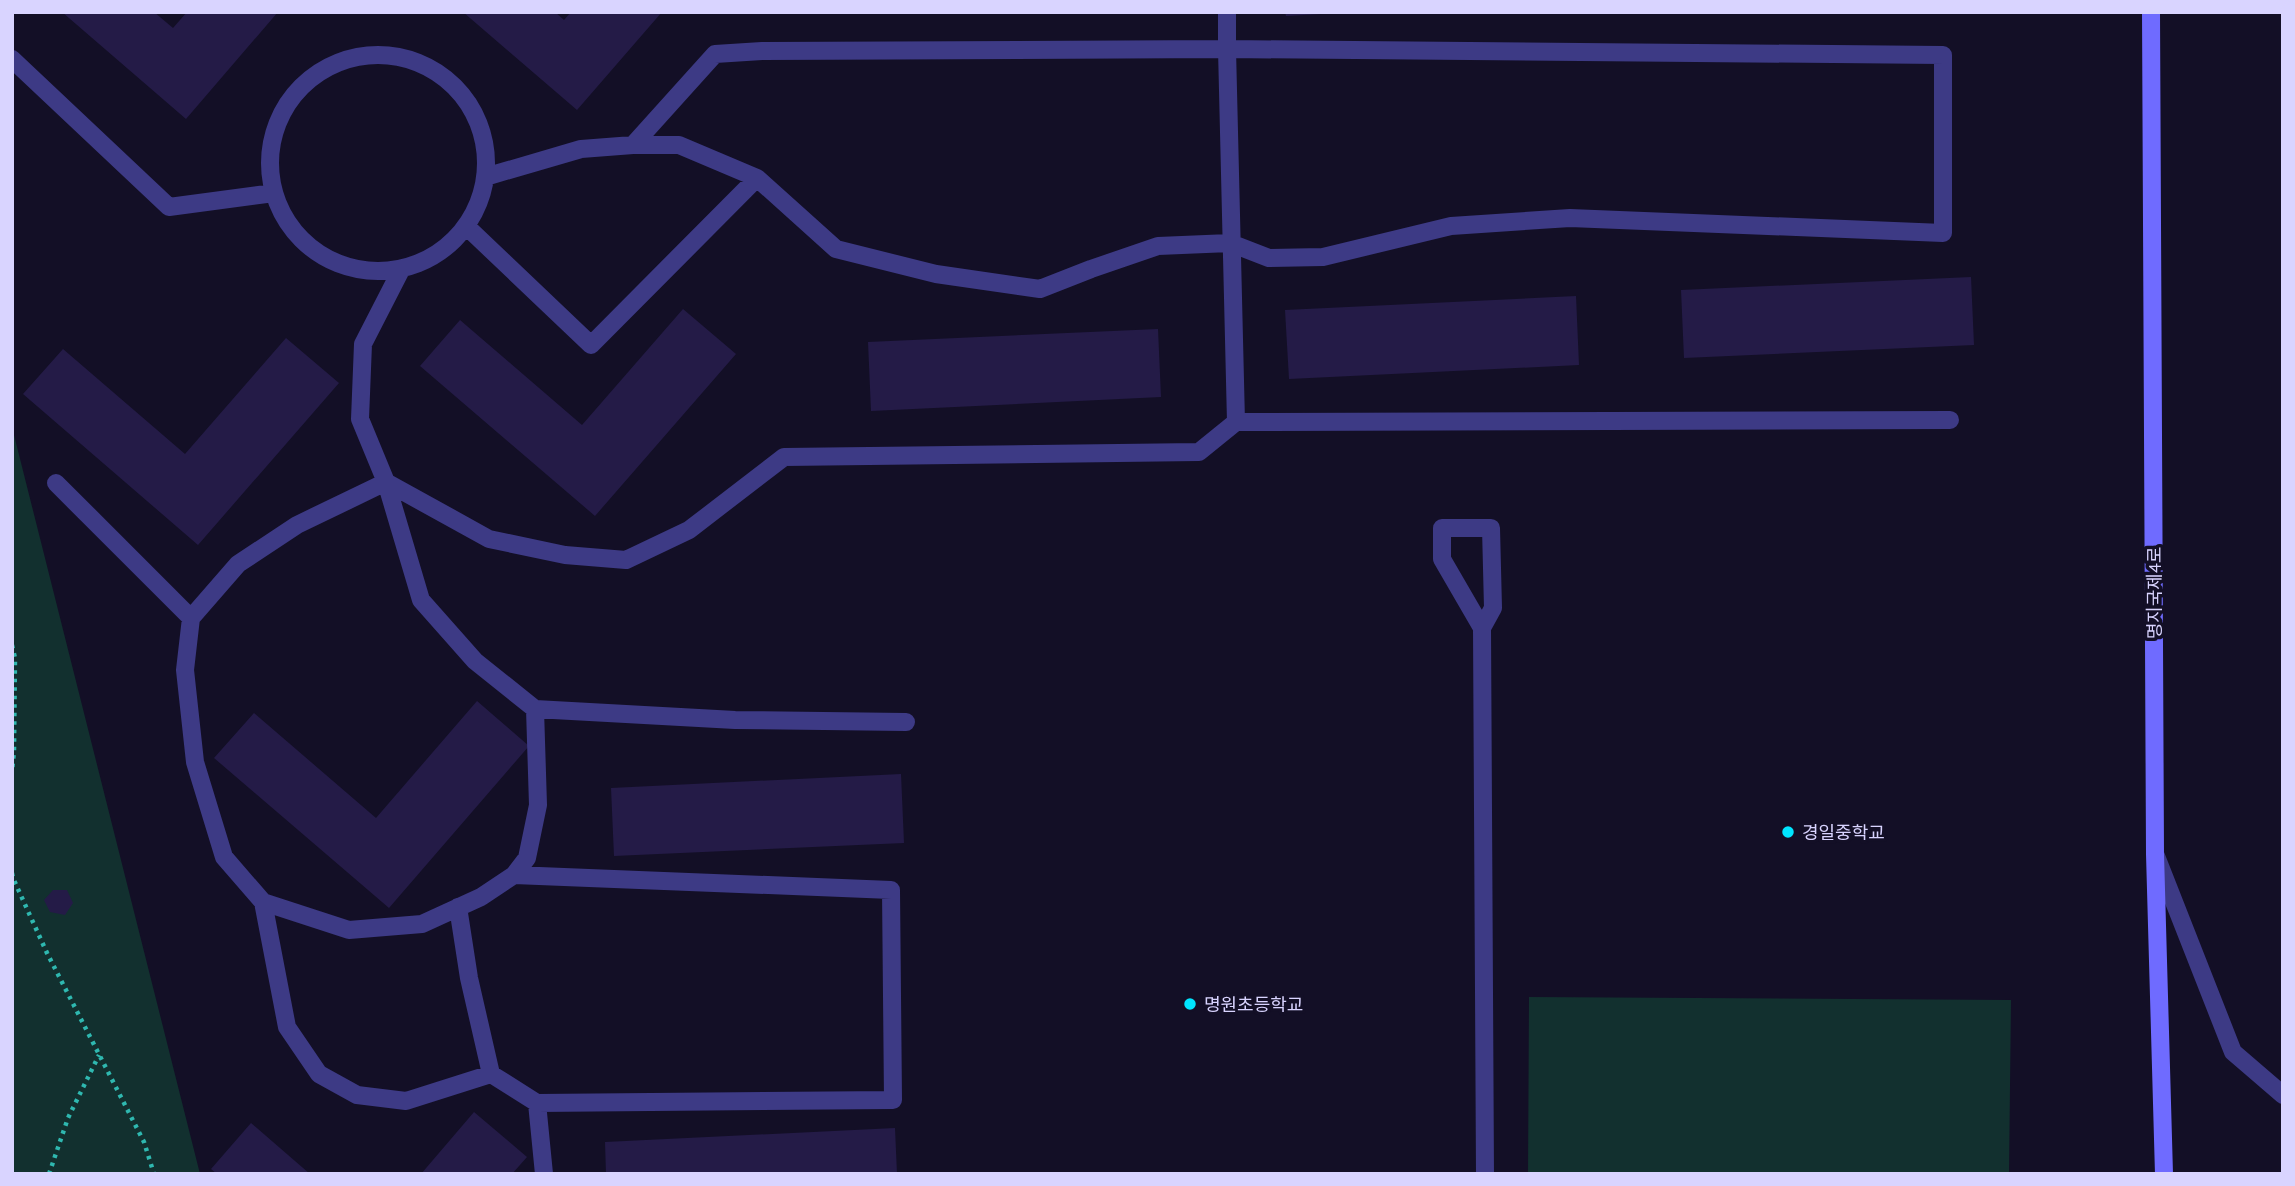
<svg xmlns="http://www.w3.org/2000/svg" width="2295" height="1186" font-family="'PT Sans','Noto Sans KR',sans-serif">
<style>
.green{fill:#12302f}
.building{fill:#241b47}
.lines{fill:none;stroke-linecap:round;stroke-linejoin:round}
.path{stroke:#2fb8b0;stroke-width:4.5;stroke-dasharray:3.5 5;stroke-linecap:butt}
.lane{stroke:#3d3a85;stroke-width:18}
.street{stroke:#3d3a85;stroke-width:18}
.secondary{stroke:#6f6bff;stroke-width:18}
.poi-dot{fill:#00e5ff;stroke:#130f26;stroke-width:2.5}
.labels{text-anchor:middle;dominant-baseline:central;stroke-width:7;stroke-linejoin:round;paint-order:stroke}
.street-label{font-size:18px;fill:#d9d4ff;stroke:#130f26}
.poi-label{font-size:18px;fill:#d9d4ff;stroke:#130f26;text-anchor:start}
</style>
<rect width="100%" height="100%" fill="#130f26"/>
<!-- green -->
<path class="green" d="M12,427L200,1174H12Z
M1529,997L2011,1000L2009,1174H1528Z"/>
<!-- building -->
<path class="building" d="M62,12H154L173,28L187,12H278L186,119Z
M463,12H555L564,20L571,12H662L577,110Z
M1285,12H1321V14L1286,16Z
M1971,277L1974,345L1684,358L1681,290Z
M1576,296L1579,365L1289,379L1285,310Z
M683,309L736,354L595,516L420,366L460,320L582,425Z
M1158,329L1161,397L871,411L868,342Z
M286,338L339,383L198,545L23,394L63,349L185,454Z
M477,701L529,746L389,908L214,758L254,713L376,818Z
M901,774L904,843L614,856L611,788Z
M53,890H67L73,903L65,915L50,912L44,900Z
M474,1112L527,1157L512,1174H421Z
M251,1123L310,1174H217L211,1169Z
M895,1128L897,1174H606L605,1142Z"/>
<g class="lines">
<!-- path -->
<path class="path" d="M12,645L15,658L14,751L12,772
M12,873L13,878L47,953L144,1142L154,1174
M49,1174L68,1118L99,1055"/>
<!-- lane -->
<path class="lane" d="M270 163a108 108 0 1 1 216 0a108 108 0 1 1-216 0Z
M12,59L169,207L274,193
M633,145L715,54L762,51L1227,49V12
M466,226L591,345L757,178
M402,268L363,344L360,419L386,482L489,539L565,555L626,560L689,530L784,457L1199,452L1236,422L1227,49L1943,55V233L1570,218L1451,226L1323,257L1269,258L1230,243L1158,246L1091,269L1040,289L936,274L836,249L757,178L679,145H633L581,149L485,177
M1236,422L1950,420
M56,483L191,618
M535,709L538,805L527,858L514,875L481,897L422,924L349,930L263,902L224,857L195,762L185,670L191,618L238,564L297,525L386,482L421,600L475,661L535,709L735,720L906,722
M514,875L891,890L893,1100L537,1103
M263,902L287,1027L319,1074L357,1095L406,1101L491,1074
M458,907L469,978L491,1074L537,1103L544,1174"/>
<!-- street -->
<path class="street" d="M1482,628L1493,608L1491,528H1442V559L1482,628L1485,1174
M2156,856L2233,1052L2283,1095"/>
<!-- secondary -->
<path class="secondary" d="M2151,12L2155,854L2164,1174"/>
</g>
<!-- markers -->
<g class="poi-dot">
<circle cx="1788" cy="832" r="7"/>
<circle cx="1190" cy="1004" r="7"/>
</g>
<g class="labels">
<!-- street labels -->
<g class="street-label">
<text transform="translate(2154 593) rotate(-90)">명지국제4로</text>
</g>
<!-- poi labels -->
<g class="poi-label">
<text x="1802" y="832">경일중학교</text>
<text x="1204" y="1004">명원초등학교</text>
</g>
</g>
<!-- border -->
<rect width="2295" height="1186" fill="none" stroke="#d9d4ff" stroke-width="28"/>
</svg>
